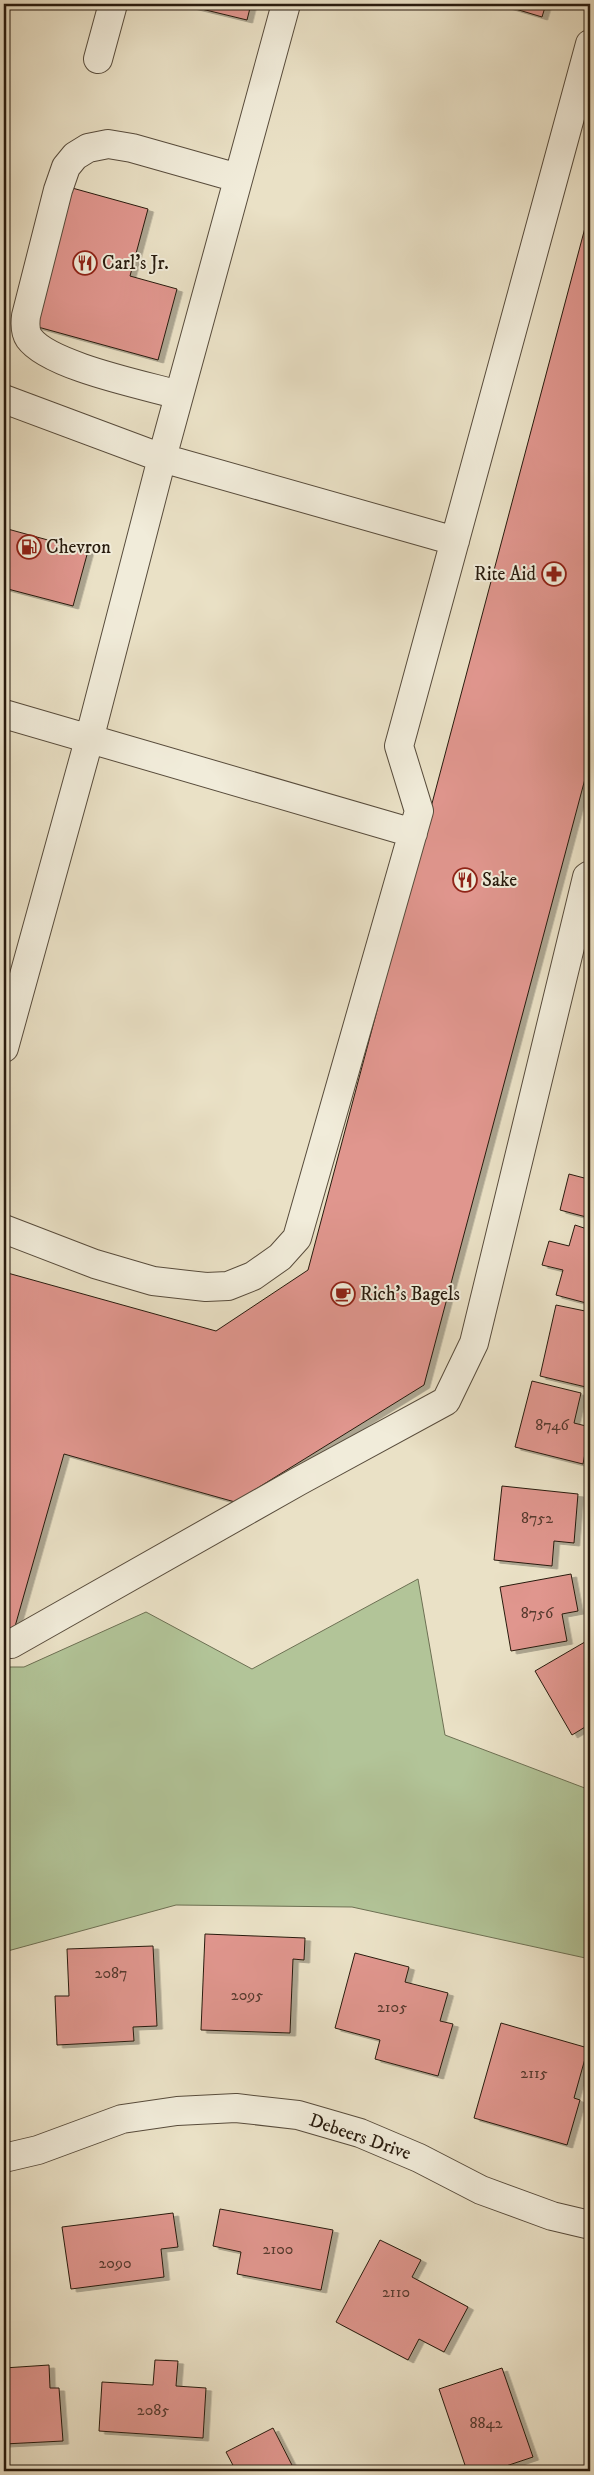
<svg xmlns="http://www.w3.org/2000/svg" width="594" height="2475" font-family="'IM FELL DW Pica',serif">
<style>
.green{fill:#b2c498;stroke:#6d7053}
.building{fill:#e0968e;stroke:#281b0e;filter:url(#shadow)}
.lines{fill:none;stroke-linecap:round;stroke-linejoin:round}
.minor-casing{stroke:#584c3c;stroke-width:30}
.minor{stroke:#f1ecda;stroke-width:28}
.labels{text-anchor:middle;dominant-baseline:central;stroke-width:4;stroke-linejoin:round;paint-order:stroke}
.number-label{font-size:16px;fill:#563a2e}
.poi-label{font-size:19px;fill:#281b0e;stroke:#f1ecda;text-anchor:start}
.street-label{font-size:19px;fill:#281b0e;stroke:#f1ecda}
</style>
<defs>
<filter id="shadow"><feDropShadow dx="5.5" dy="3" stdDeviation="0" flood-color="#0004"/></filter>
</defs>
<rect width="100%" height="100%" fill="#eae1c6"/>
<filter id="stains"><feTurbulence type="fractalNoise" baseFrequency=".004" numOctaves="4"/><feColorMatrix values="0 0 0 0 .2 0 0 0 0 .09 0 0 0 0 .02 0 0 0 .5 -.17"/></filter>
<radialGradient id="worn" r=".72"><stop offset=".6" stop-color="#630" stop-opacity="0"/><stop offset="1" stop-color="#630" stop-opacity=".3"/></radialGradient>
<!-- green -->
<path class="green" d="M418,1579L445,1735L590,1790V1959L352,1907L176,1905L4,1952V1667H24L146,1612L252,1669Z"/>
<!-- building -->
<path class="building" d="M181,4H251L247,20Z
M499,4H546L542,17Z
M65,186L148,209L130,276L177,289L158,360L27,324Z
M590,209V760L424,1385L235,1502L64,1454L14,1630L4,1627V1272L216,1331L308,1270Z
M4,528L88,551L73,606L4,588Z
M590,1171V1218L560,1210L569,1174L588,1179Z
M575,1225L590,1230V1304L556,1295L563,1270L542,1265L549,1241L569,1246Z
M556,1305L590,1312V1388L540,1376Z
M532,1381L581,1393L574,1423L590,1427L583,1464L515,1447Z
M502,1486L578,1494L574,1543L554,1541L552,1566L494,1560Z
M571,1574L578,1611L562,1614L567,1641L511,1651L500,1587Z
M590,1639V1724L572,1735L535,1671Z
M205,1934L305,1938L304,1960L293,1959L290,2033L201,2030Z
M153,1946L157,2026L133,2027L134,2041L57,2045L55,1996H69L67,1949Z
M355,1953L409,1967L405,1982L448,1993L440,2021L453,2024L438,2076L375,2059L380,2040L335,2028Z
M501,2023L588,2048L574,2098L580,2100L567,2145L474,2118Z
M220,2209L333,2230L321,2290L237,2274L241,2252L213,2246Z
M173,2213L178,2247L161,2249L164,2277L71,2289L62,2227Z
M380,2240L421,2260L412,2277L468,2307L444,2352L419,2339L408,2360L336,2322Z
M155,2360L178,2361L176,2386L206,2388L203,2438L99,2431L102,2382L153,2385Z
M49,2365L50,2388H59L63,2441L4,2444V2368Z
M502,2368L533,2457L491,2471H467L439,2389Z
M273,2428L295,2471H236L226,2452Z"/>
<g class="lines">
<!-- minor casing -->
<g class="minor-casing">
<path id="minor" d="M98,59L113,4
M179,395C144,385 49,366 29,338C25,332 25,324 26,316L58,190L66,167L75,156L88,148L108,144L132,148L238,178
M4,399L162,458L455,541
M4,714L413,833
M4,1048L89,740L162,458L286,4
M4,1229L95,1264L153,1281L206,1287L228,1286L253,1276L280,1257L297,1238L419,811L399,746L590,44
M4,1641L11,1644L299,1481L446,1401L474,1343L587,877L590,875
M4,2158L38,2150L122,2119L177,2111L236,2108L298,2115L360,2133L419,2158L481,2190L552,2216L590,2225"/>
</g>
<!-- minor -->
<use href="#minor" class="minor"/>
</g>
<!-- icons -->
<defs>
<g id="restaurant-ring" transform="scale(1.25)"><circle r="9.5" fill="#f1ecda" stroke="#8f2418" stroke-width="1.5"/><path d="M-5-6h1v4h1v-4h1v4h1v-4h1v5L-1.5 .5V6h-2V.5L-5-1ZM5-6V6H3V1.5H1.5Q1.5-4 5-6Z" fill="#8f2418"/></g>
<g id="fuel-ring" transform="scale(1.25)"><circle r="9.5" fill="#f1ecda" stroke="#8f2418" stroke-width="1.5"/><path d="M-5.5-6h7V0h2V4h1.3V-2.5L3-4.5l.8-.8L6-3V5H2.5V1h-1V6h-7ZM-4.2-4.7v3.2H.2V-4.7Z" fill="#8f2418"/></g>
<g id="pharmacy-ring" transform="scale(1.25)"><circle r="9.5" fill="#f1ecda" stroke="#8f2418" stroke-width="1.5"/><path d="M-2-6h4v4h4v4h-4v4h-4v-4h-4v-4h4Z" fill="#8f2418"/></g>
<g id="cafe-ring" transform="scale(1.25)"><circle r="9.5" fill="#f1ecda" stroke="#8f2418" stroke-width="1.5"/><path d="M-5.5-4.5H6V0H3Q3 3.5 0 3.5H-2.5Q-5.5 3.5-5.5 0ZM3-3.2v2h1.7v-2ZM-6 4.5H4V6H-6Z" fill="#8f2418"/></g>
</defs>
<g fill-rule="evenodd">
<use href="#restaurant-ring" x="85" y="263"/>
<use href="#fuel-ring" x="29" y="547"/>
<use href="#pharmacy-ring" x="554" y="574"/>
<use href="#restaurant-ring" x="465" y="880"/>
<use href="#cafe-ring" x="343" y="1294"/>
</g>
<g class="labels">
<!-- number labels -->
<g class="number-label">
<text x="552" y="1425">8746</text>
<text x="537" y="1518">8752</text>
<text x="537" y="1613">8756</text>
<text x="111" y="1973">2087</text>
<text x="247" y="1995">2095</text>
<text x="392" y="2007">2105</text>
<text x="534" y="2073">2115</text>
<text x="278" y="2249">2100</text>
<text x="115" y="2263">2090</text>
<text x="396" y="2292">2110</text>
<text x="153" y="2410">2085</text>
<text x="486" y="2423">8842</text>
</g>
<!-- poi labels -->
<g class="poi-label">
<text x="102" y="263">Carl's Jr.</text>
<text x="46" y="547">Chevron</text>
<text x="536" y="574" text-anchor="end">Rite Aid</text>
<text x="482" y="880">Sake</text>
<text x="360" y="1294">Rich's Bagels</text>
</g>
<!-- street labels -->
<g class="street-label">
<text transform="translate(360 2137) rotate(19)">Debeers Drive</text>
</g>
</g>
<!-- margin -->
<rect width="594" height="2475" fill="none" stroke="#eae1c6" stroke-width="20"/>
<rect x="5" y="5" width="584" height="2465" fill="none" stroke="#281b0e" stroke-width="2.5"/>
<rect x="10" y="10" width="574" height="2455" fill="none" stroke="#281b0e"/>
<rect width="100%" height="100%" filter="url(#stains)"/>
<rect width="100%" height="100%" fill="url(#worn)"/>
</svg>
